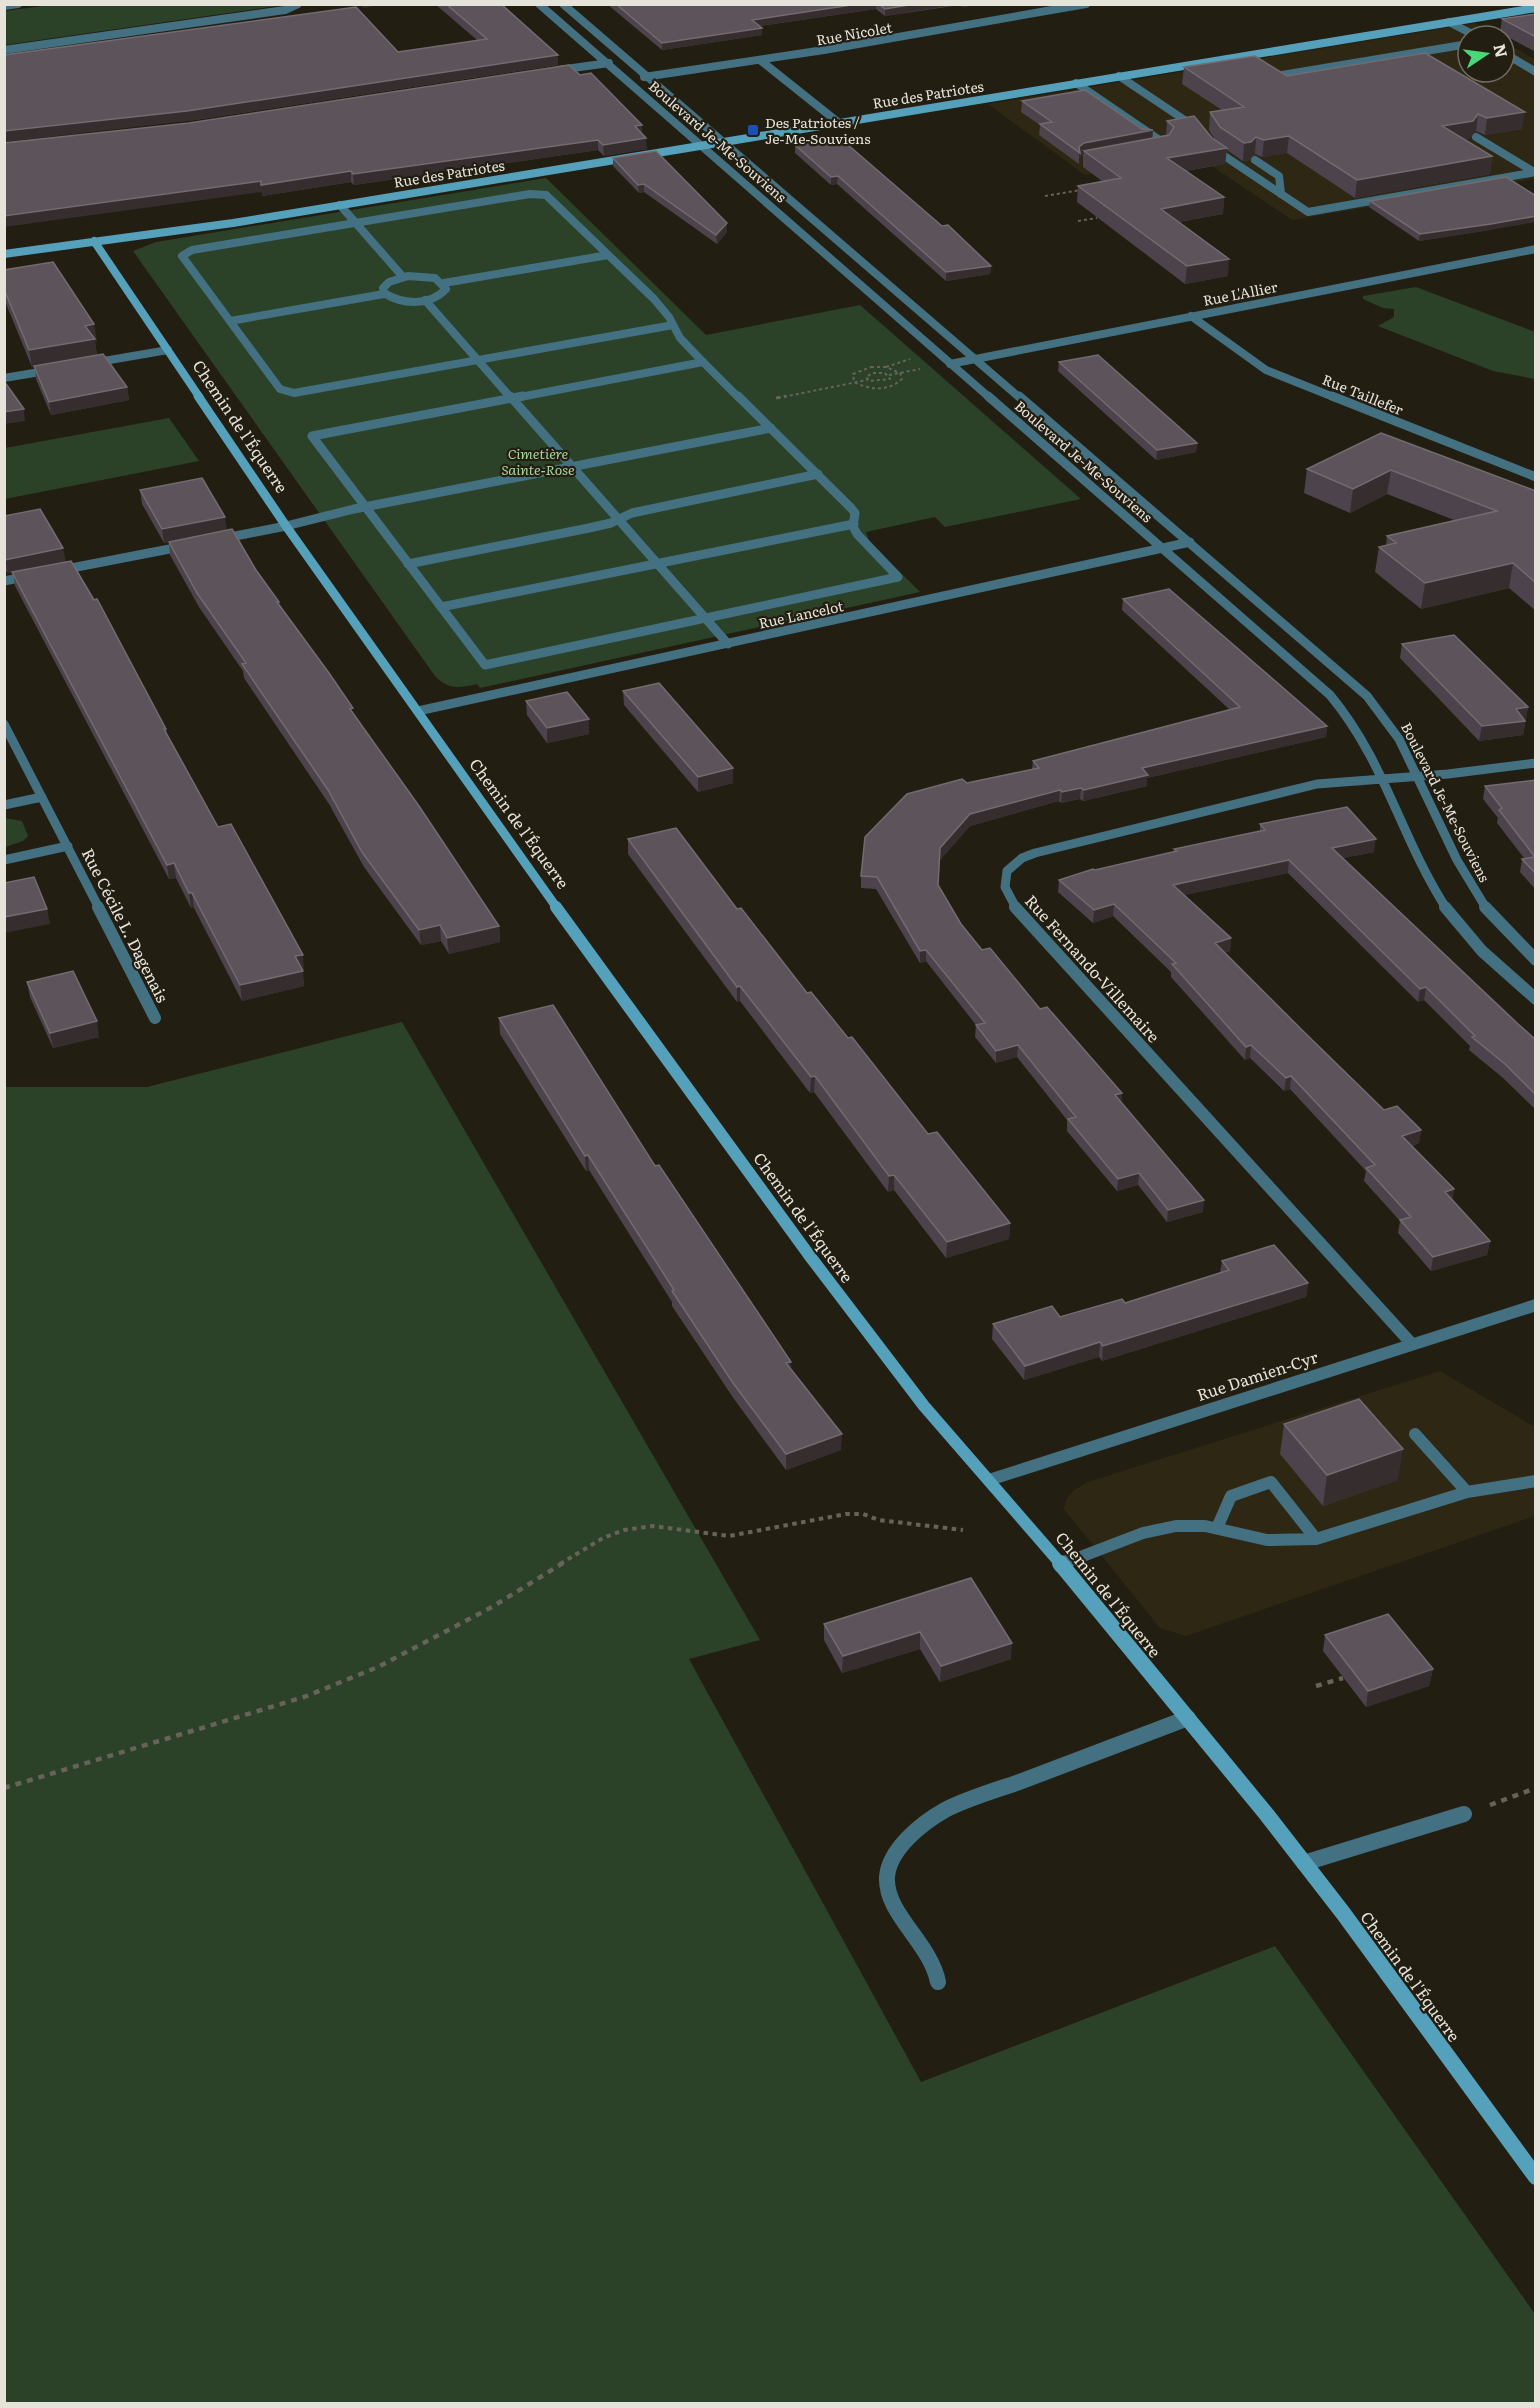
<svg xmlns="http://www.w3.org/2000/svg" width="1540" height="2408" font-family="Literata,serif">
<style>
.built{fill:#2e2714}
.green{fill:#2b4228}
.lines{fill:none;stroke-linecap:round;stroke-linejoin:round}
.path-far3{stroke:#686359;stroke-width:2;stroke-dasharray:3 3;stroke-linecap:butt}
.path-far2{stroke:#686359;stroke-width:3;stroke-dasharray:4 4;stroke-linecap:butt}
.path-far1{stroke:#686359;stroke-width:4;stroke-dasharray:4.5 4.5;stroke-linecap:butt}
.path{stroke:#686359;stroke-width:4.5;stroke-dasharray:6 6;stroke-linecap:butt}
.lane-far3{stroke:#447181;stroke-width:8}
.lane-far2{stroke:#447181;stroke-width:9}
.lane-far1{stroke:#447181;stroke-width:12}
.lane{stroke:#447181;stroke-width:16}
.street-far2{stroke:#447181;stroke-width:8}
.street-far1{stroke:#447181;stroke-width:9}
.street{stroke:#447181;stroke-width:12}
.secondary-far3{stroke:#55a0ba;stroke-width:8}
.secondary-far2{stroke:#55a0ba;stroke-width:9}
.secondary-far1{stroke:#55a0ba;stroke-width:12}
.secondary{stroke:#55a0ba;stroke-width:16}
.wall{fill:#4d434c}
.shaded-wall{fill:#352d2e}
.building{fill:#5d545b;stroke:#726b6f;stroke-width:1.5}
.transit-dot{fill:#1a4fb4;stroke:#231e12;stroke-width:2}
.labels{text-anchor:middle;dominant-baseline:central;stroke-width:4.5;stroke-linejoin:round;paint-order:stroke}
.far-street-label{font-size:14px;fill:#e6e3db;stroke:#231e12}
.far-poi-label{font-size:14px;fill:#e6e3db;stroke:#231e12;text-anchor:start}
.far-park-label{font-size:14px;font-style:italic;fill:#a6d79f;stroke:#231e12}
.street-label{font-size:16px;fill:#e6e3db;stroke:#231e12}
</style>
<rect width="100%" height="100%" fill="#231e12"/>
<!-- built -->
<path class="built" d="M1475,23L1496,36H1468V72H1504V41L1535,60V179L1292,220L1195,155L1085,175L988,104Z
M1440,1371L1535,1427V1516L1186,1636L1160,1628L1064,1509L1067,1498L1074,1490L1088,1482Z"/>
<!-- green -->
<path class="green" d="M50,5V4L284,5L5,45V11Z
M546,178L706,335L860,305L1081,499L945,527L935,517L866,532L869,541L920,592L480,688L477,684C460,688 448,690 435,676L133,251L156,242Z
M1416,287L1535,332V379L1493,371L1378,326L1394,317V309L1383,308L1363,299V296Z
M169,418L199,461L5,499V448Z
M5,818L22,821L28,836L23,841L5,847Z
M402,1022L760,1640L689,1659L921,2082L1275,1946L1535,2314V2403H5V1087H147Z"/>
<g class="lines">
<!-- path-far3 -->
<path class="path-far3" d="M1045,196L1081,190
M1078,221L1097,218
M871,367H886L900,373L902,379C888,392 870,390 854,382L853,374Z
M886,367L910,359
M873,373H885L890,379L869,381L866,377Z
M889,375L920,369
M778,398L867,380"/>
<!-- path-far2 -->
<path class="path-far2" d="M776,398L786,396"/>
<!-- path-far1 -->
<path class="path-far1" d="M560,1564L603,1538L624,1530L653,1526L729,1536L846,1514H863L879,1520L963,1530"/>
<!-- path -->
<path class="path" d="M1316,1686L1343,1678
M4,1788L304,1697L378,1667L492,1607L563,1563
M1490,1805L1536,1788"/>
<!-- lane-far3 -->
<path class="lane-far3" d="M1449,22L1476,36
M1504,53L1536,72
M760,60L839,123
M1282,75L1468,44
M1119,76L1195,127
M1076,83L1167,145L1164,146
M1476,137L1534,172
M1214,149L1308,212L1536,172
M1255,160L1279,176L1281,194
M340,205L403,277
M408,276L435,278L446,289C430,306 403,305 384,293L383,288L389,282Z
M444,283L608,255
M425,300L511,398
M230,321L384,294
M673,325L294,393L280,389L182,256L192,250L530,194L546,195L654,299L669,317L680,338L703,362
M703,362L739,398
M515,398L703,362"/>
<!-- lane-far2 -->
<path class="lane-far2" d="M510,396L728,644
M523,396L312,436L485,665L898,577L857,534L853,526L855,513L851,508L738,396
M286,526L354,509L771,428
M408,564L589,528L611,523L632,513L818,474
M441,607L854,524"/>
<!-- lane-far1 -->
<path class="lane-far1" d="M1415,1434L1467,1492
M1217,1528L1231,1496L1271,1482L1316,1539
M1062,1564L1143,1533L1176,1526H1205L1267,1540L1316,1539L1467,1492L1536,1481"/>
<!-- lane -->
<path class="lane" d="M1061,1565L1066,1563
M1304,1863L1464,1814
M938,1982C930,1942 885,1914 887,1877C889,1849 922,1823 945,1810C968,1798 997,1790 1022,1781C1077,1760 1133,1739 1188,1718"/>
<!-- street-far2 -->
<path class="street-far2" d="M539,4L990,398
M563,4L1020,398
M4,6L18,4
M4,50L285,10L298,4
M558,70L609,63
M644,77L824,50L1086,4
M1191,316L1266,370L1336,398
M92,363L168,350
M950,364L1536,249
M4,378L52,370"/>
<!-- street-far1 -->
<path class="street-far1" d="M988,396L1330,695C1385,761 1401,838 1446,908
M1019,396L1367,696L1399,739L1457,860L1486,908
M1332,396L1536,477
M220,539L286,526
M61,570L185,546
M4,581L29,576
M418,711L1190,542
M4,724L99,908
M4,805L42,797
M4,860L68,846
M1016,908L1005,887L1007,871L1022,858L1035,853L1317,784L1448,774L1536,763"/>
<!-- street -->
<path class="street" d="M98,907L155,1018
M1015,907L1411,1343
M1445,907L1482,951L1536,999
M1485,907L1536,960
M989,1480L1536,1305"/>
<!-- secondary-far3 -->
<path class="secondary-far3" d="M94,241L200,398
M4,254L233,223L1536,8"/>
<!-- secondary-far2 -->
<path class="secondary-far2" d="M198,396L286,526L557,908"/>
<!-- secondary-far1 -->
<path class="secondary-far1" d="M556,907L809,1255L924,1406L1061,1564"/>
<!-- secondary -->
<path class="secondary" d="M1060,1563L1267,1815L1343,1913L1536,2177"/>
</g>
<!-- wall -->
<path class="wall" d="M435,4H501L558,65L188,121L398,52L477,40Z
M607,4H981L963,7L960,5L885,16L876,9L760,26L762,35L662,50Z
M1536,14V52L1500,33L1502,19Z
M1425,53L1522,129L1485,135L1476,131L1470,138L1464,139L1492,156L1490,174L1355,198L1287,153L1262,157L1255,154L1249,160L1243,161L1227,150L1225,164L1186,171L1224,197L1223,214L1179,222L1228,276L1185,284L1077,202L1078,186L1102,181L1083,167V155L1079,158V164L1039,135L1040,125L1021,112L1022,101L1142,129L1153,130L1152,138L1166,135L1167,121L1212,138L1215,140L1209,130L1210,112L1222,110L1182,84L1184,67L1287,76Z
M580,75L642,125V134L647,149L604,156L598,150L354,185L351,182L262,196V192L189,123Z
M795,145L942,226L991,266L990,274L946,281L837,184L831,185L795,153Z
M613,158L727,232L717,244L644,192L639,193L613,166Z
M1370,201L1490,230L1419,241L1369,207Z
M4,270L97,341H95L97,355L127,387L129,400L51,415L36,379L35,367H32L4,299Z
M1059,362L1197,443L1196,452L1156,460L1058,371Z
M1381,433L1536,491V611L1509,588L1421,609L1375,572L1379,547L1386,545L1387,536L1454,520L1387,494L1350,513L1304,493L1307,469Z
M140,490L227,530L256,570L499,926L500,942L449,954L441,941L421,945L364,867L329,804L244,678L243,671L199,607L170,555L169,542L164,543L142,504Z
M4,516L66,562L166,729L167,735L218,827L304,970H302L304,986L242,1001L194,908H191L176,878L169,879L15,586L13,572L8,573L4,568Z
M1123,599L1327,726L1326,737L1147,778V786L1083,801L1080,799L1061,803L1059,801L970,826L940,860L938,886L961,924L982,950L1122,1093L1121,1102L1203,1212L1167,1222L1138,1185L1117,1191L1067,1131V1120L1017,1057L996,1063L975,1037L976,1025L926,961L920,963L876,889L861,888V876L967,783L1032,769L1033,761L1230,710L1122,610Z
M1402,644L1528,707L1523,735L1479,741L1400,658Z
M623,691L733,783L698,792L624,705Z
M526,701L589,719V734L547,743L527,715Z
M1536,780V890L1520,872L1522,859L1524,858L1497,823L1498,818L1483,799L1485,786Z
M1260,824L1374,852L1343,858L1517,1023L1536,1040V1110L1502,1077L1469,1050L1470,1046L1424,1000L1418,1002L1288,873L1184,895L1231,938L1230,951L1224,953L1303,1031L1384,1110L1421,1130L1419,1143L1412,1146L1454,1189L1452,1200L1490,1241L1487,1255L1431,1271L1398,1233L1400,1221L1364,1181L1366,1171L1290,1089L1284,1091L1250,1058L1245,1060L1171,977V972L1113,916L1093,923L1058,892L1059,880L1174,852V849L1260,831Z
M628,839L737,909L807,993L848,1038L928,1134L1010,1223L1009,1239L946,1258L894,1190L888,1192L814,1092L810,1093L740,1001L737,1002L628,854Z
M27,982L99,1037L53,1048L30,997Z
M499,1018L655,1166L791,1369L841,1450L786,1470L734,1399L672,1306V1302L589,1170L586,1171L500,1034Z
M1222,1261L1308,1283L1306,1297L1102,1361L1099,1357L1024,1380L992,1339L993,1324L1060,1317L1125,1303L1220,1273Z
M1284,1424L1398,1480L1323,1506L1280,1454Z
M971,1578L1011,1659L940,1682L920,1649L842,1673L824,1640V1624Z
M1325,1635L1433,1669L1429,1686L1366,1707L1323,1651Z"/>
<!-- shaded-wall -->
<path class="shaded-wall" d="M362,4H387L363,8Z
M858,4H876V9L752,27V20Z
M915,4H960L885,16V9Z
M963,4H981L963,7Z
M762,28V35L662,50V43Z
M558,55V65L188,121L4,142V131Z
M1525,112L1522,129L1485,135L1487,118Z
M1478,114L1476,131L1470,138L1440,143L1442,126Z
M642,125V135L635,126Z
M1153,130L1152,142L1084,151L1083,155L1079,158V147L1084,143Z
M1289,136L1287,153L1262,157L1264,140Z
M1256,137L1255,154L1249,160L1243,161L1244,143Z
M646,138L647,149L604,156L603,145Z
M598,140V150L354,185L353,174Z
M1227,148L1225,164L1166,174L1167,158Z
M1492,156L1490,174L1355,198L1357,180Z
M351,171V182L262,196L261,185Z
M838,176L837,184L831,185V177Z
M261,181L262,192L4,227V216Z
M644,184V192L639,193L638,185Z
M1224,197L1223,214L1160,225L1161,209Z
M1536,216V222L1490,230L1419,241L1420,234Z
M727,223V232L717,244L716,235Z
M1229,259L1228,276L1185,284L1187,266Z
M991,266L990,274L946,281V272Z
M94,324L97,341H95L97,356L32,367L29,350L85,326Z
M127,387L129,400L51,415L49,402Z
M24,409L25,421L4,424V412Z
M1197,443L1196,452L1156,460L1157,450Z
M1391,470L1387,494L1350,513L1353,489Z
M225,517L227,531L164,543L162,529Z
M63,548L66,562L8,573L5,560Z
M1513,563L1509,588L1421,609L1425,583Z
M1528,707L1523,735L1479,741L1482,726L1516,709Z
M589,719V734L547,743V728Z
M1327,726L1326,737L1147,778V786L1083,801L1084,790L1142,768Z
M733,768V783L698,792V777Z
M1081,788L1080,799L1061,803L1062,792Z
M1060,790L1059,801L970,826L940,860V848L970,814Z
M1376,839L1374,852L1330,861L1332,848Z
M1289,860L1288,873L1171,898L1173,885Z
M174,863L176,878L169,879L167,865Z
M189,893H192L194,908H191Z
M1114,904L1113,916L1093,923L1094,910Z
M47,909L50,924L4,933V917Z
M440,925L441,941L421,945L419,930Z
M499,926L500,942L449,954L447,938Z
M1231,938L1230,951L1213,956L1215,943Z
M926,950V961L920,963V951Z
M303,955L304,970L297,971L295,956Z
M303,971L304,986L242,1001L240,985Z
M740,986V1001L737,1002V987Z
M1426,987L1424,1000L1418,1002L1420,989Z
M97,1021L99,1037L53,1048L50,1033Z
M1018,1045L1017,1057L996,1063V1051Z
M1251,1045L1250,1058L1245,1060L1246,1047Z
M815,1076L814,1092L810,1093L811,1077Z
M1291,1076L1290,1089L1284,1091L1286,1078Z
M1122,1093L1121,1105L1115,1095Z
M1421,1130L1419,1143L1400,1149L1402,1136Z
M588,1155L589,1170L586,1171L585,1156Z
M1139,1173L1138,1185L1117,1191L1118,1179Z
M894,1175V1190L888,1192L889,1176Z
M1454,1189L1451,1202L1445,1192Z
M1204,1200L1203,1212L1167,1222L1168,1210Z
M1010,1223L1009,1239L946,1258L947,1242Z
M1490,1241L1487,1255L1431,1271L1433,1257Z
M1308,1283L1306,1297L1102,1361L1103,1346Z
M1100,1342L1099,1357L1024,1380L1025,1366Z
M791,1362V1378L786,1363Z
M842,1434L841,1450L786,1470V1454Z
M1403,1449L1398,1480L1323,1506L1327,1475Z
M920,1632V1649L842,1673L843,1656Z
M1012,1643L1011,1659L940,1682L941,1666Z
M1433,1669L1429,1686L1366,1707L1368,1691Z"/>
<!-- building -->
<path class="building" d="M446,4H501L558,55L187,111L4,131V55L356,7L398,52L487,39Z
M616,4H858L752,20L762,28L662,43Z
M879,4H915L885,9Z
M1536,14V37L1502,19Z
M1425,53L1525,112L1487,118L1478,114L1473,121L1442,126L1492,156L1357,180L1289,136L1264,140L1256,137L1251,142L1244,143L1220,127L1210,112L1244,107L1184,67L1255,56L1287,76Z
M569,65L580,75L591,73L642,125L635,126L646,138L603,145L598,140L353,174L351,171L261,185V181L4,216V143L189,123Z
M1085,90L1142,129L1153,130L1084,143L1079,147L1080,153L1040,124L1052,122L1022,101Z
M1194,116L1212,138L1227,148L1167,158L1224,197L1161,209L1229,259L1187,266L1078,186L1121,178L1084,151L1169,135L1174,127L1167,121Z
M840,138L942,226L948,225L991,266L946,272L838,176L831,177L795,145Z
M656,151L727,223L716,235L644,184L638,185L613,158Z
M1506,177L1536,196V216L1491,224L1420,234L1370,201Z
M53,262L94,324L85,326L95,339L29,350L4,289V270Z
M103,354L127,387L49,402L34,366Z
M1098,355L1197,443L1157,450L1059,362Z
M4,381L24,409L4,412Z
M1381,433L1536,491V583L1513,563L1425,583L1379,547L1396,543L1387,536L1497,511L1391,470L1353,489L1307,469Z
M202,478L225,517L162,529L140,490Z
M40,509L63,548L5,560L4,558V516Z
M232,529L256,570L279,602H277L329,673L353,708L350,709L419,806L499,926L447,938L440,925L419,930L362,852L328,790L242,664L246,663L197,593L169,542Z
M71,561L94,600L97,599L166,729H164L218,827L231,824L303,955L295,956L303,971L240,985L192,893H189L174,863L167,865L12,572Z
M1169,589L1327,726L1142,768L1148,775L1084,790L1081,788L1062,792L1060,790L970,814L940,848L938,885L961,924L982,950L990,948L1040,1009L1047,1007L1122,1093L1115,1095L1204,1200L1168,1210L1139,1173L1118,1179L1068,1119L1076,1117L1018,1045L996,1051L976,1025L985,1023L926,950L920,951L877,877L861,876L865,837L907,794L962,779L967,783L1039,768L1033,761L1240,707L1123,599Z
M1454,635L1528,707L1516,709L1525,721L1482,726L1402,644Z
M659,683L733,768L698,777L623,691Z
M567,692L589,719L547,728L526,701Z
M1536,780V874L1522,859L1535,857L1499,810L1502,808L1485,786Z
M1347,807L1376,839L1332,848L1517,1023L1536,1040V1095L1505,1064L1472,1037L1475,1036L1426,987L1420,989L1289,860L1173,885L1231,938L1215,943L1303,1031L1384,1110L1397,1106L1421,1130L1402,1136L1454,1189L1445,1192L1490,1241L1433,1257L1400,1220L1411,1217L1366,1168L1375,1165L1291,1076L1286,1078L1251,1045L1246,1047L1172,964L1176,963L1114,904L1094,910L1059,880L1093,869L1095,870L1177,851L1174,849L1265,830L1260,824Z
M676,828L737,909L741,908L807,993L811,992L848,1038L852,1037L928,1134L937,1132L1010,1223L947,1242L894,1175L889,1176L815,1076L811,1077L740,986L737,987L628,839Z
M34,877L47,909L4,917V883Z
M73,971L97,1021L50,1033L27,982Z
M553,1005L655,1166L659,1165L791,1362L786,1363L842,1434L786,1454L733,1383L672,1291L674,1290L588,1155L585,1156L499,1018Z
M1274,1245L1308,1283L1103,1346L1100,1342L1025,1366L993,1324L1052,1306L1060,1317L1122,1299L1125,1303L1229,1270L1222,1261Z
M1359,1399L1403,1449L1327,1475L1284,1424Z
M971,1578L1012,1643L941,1666L920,1632L843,1656L824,1624Z
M1388,1614L1433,1669L1368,1691L1325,1635Z"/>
<!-- markers -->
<rect class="transit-dot" x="747" y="124" width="12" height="12" rx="3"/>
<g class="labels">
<!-- far-street labels -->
<g class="far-street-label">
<text transform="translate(854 33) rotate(-10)">Rue Nicolet</text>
<text transform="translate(928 94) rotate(-9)">Rue des Patriotes</text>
<text transform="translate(718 141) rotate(41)">Boulevard Je-Me-Souviens</text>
<text transform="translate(449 173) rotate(-9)">Rue des Patriotes</text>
<text transform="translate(1240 293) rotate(-11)">Rue L'Allier</text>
<text transform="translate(1363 394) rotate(22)">Rue Taillefer</text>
<text transform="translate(1084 461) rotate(41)">Boulevard Je-Me-Souviens</text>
<text transform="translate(801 614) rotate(-12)">Rue Lancelot</text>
<text transform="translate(1446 802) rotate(63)">Boulevard Je-Me-Souviens</text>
</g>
<!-- far-poi labels -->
<g class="far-poi-label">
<text x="765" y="122">Des Patriotes /<tspan x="765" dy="16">Je-Me-Souviens</tspan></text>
</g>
<!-- far-park labels -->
<g class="far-park-label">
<text x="538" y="453">Cimetière<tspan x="538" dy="16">Sainte-Rose</tspan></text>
</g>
<!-- street labels -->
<g class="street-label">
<text transform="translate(241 426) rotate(56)">Chemin de l'Équerre</text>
<text transform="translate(520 823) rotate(54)">Chemin de l'Équerre</text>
<text transform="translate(126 925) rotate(63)">Rue Cécile L. Dagenais</text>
<text transform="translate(1093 968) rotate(48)">Rue Fernando-Villemaire</text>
<text transform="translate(804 1217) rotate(54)">Chemin de l'Équerre</text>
<text transform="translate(1257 1375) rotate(-18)">Rue Damien-Cyr</text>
<text transform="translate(1109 1594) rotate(51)">Chemin de l'Équerre</text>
<text transform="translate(1411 1976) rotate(54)">Chemin de l'Équerre</text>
</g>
</g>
<!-- border -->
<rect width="1540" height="2408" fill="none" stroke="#e6e3db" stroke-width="12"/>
<!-- north arrow -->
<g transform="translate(1486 54) rotate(77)"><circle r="28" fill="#231e12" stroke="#716d62" stroke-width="1.5"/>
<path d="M0-4.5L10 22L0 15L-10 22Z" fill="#48d779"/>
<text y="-9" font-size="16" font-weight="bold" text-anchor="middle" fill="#e6e3db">N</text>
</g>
</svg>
